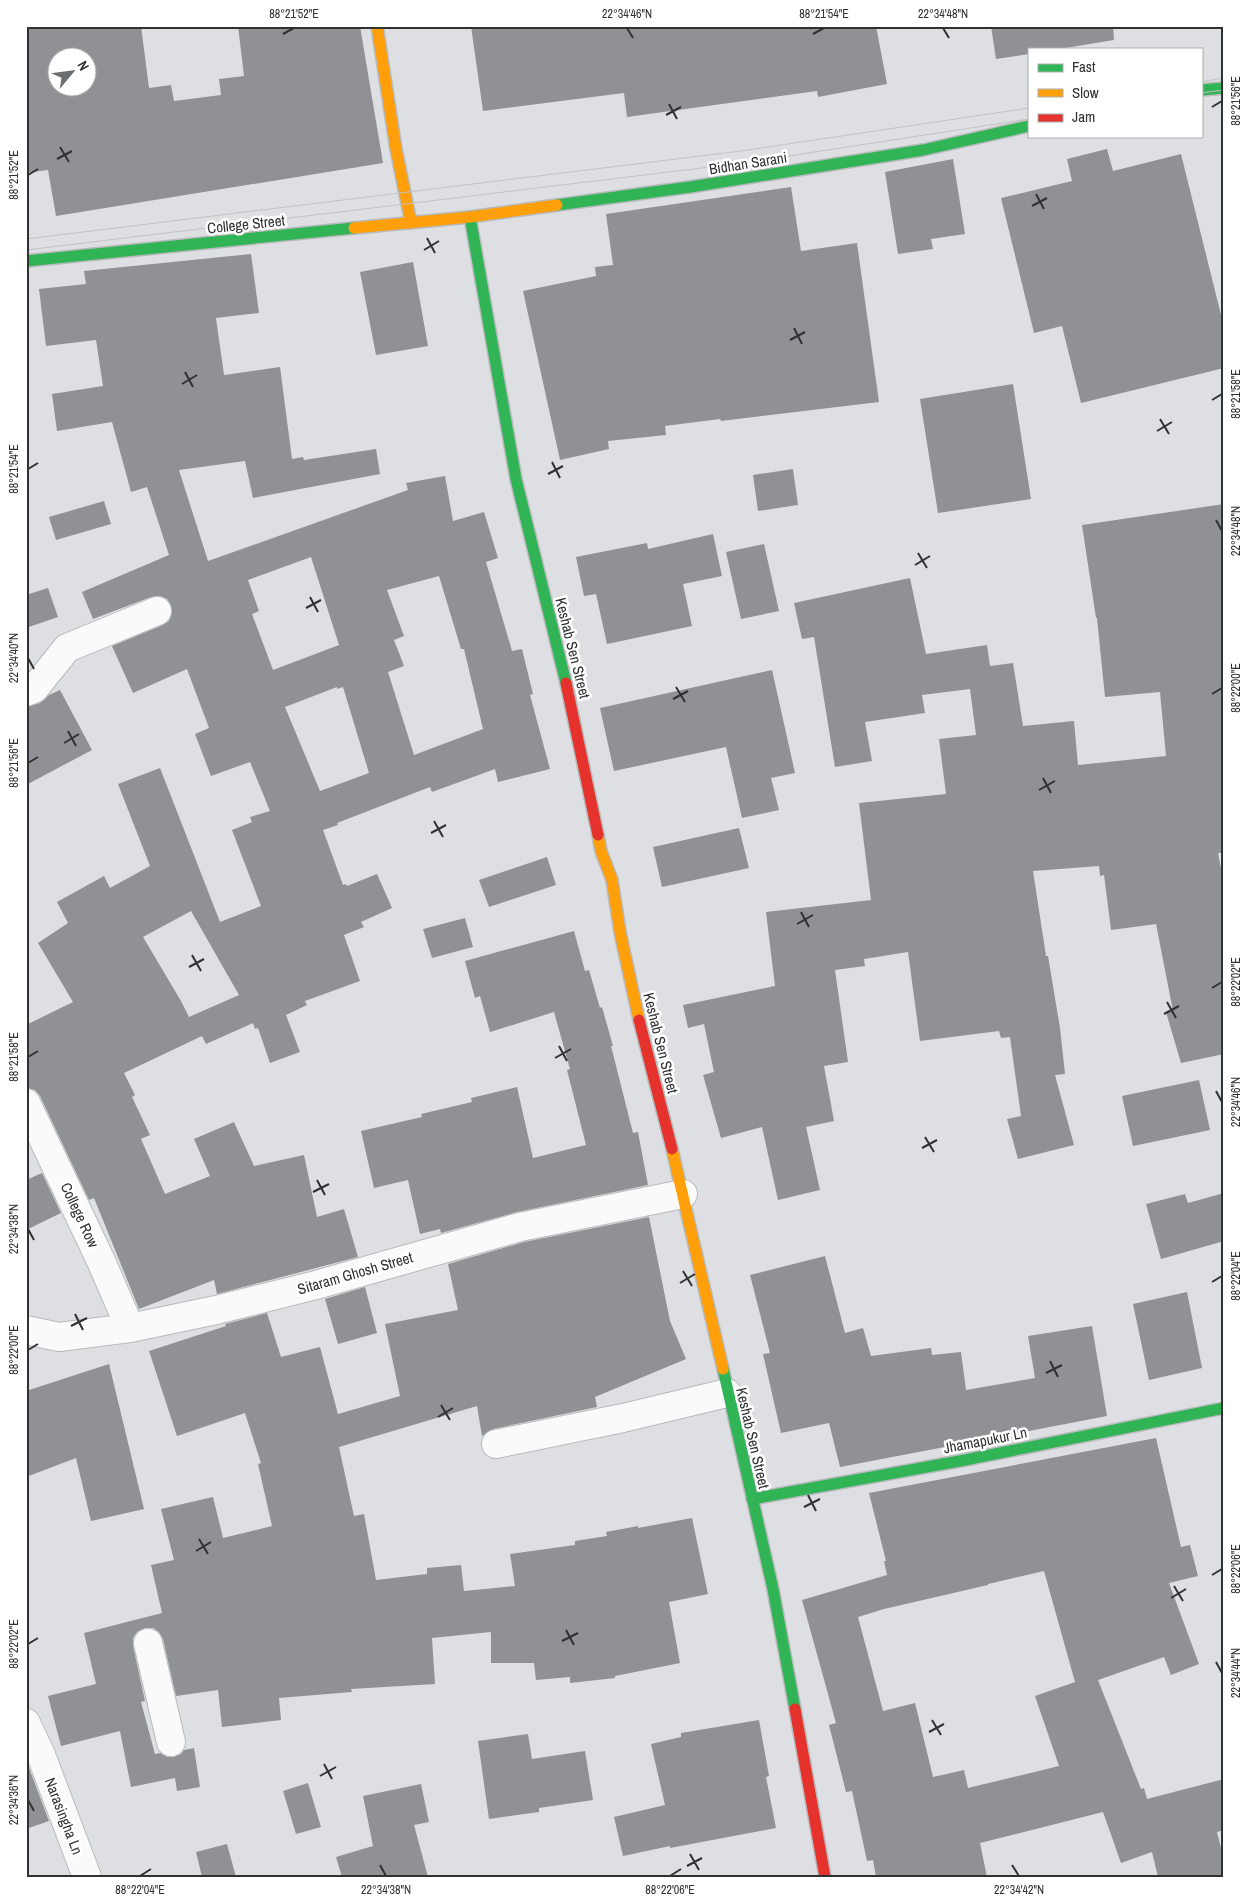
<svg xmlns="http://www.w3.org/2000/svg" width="1250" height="1903" font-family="'Archivo Narrow',sans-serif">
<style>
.building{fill:#909194;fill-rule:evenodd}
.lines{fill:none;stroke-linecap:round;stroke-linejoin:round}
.street-casing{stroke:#b8babc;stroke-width:30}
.fast-casing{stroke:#b8babc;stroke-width:14}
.slow-casing{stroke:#b8babc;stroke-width:14}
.jam-casing{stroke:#b8babc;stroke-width:14}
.street{stroke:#fafafb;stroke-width:28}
.fast{stroke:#30b455;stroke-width:11}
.slow{stroke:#ff9f0a;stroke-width:11}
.jam{stroke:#e5322d;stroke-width:11}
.tram{stroke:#c3c3c3;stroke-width:1}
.ticks{fill:none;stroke:#2f3133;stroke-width:2}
.labels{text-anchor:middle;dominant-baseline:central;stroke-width:5;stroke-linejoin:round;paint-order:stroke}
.street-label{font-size:15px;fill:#2f3133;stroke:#fff}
.neatline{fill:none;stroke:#2f3133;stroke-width:2}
.ticks-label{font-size:12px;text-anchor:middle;fill:#2f3133}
</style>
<rect width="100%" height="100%" fill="#dddfe2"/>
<!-- building -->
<path class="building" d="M26,26H141L149,88L171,85L174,101L221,95L219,79L244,76L238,26H360L383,163L56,216L48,170L26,173ZM58,58H88V88H58Z
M471,26H876L887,84L818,97L817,91L627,117L624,93L483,111Z
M991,26H1113L1114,40L1059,49H1029V54L996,59Z
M1107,149L1113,171L1181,154L1224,327V368L1081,403L1062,326L1034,333L1001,198L1072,181L1067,159Z
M953,159L965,234L931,239L933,249L898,254L885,172Z
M791,187L801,251L857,243L879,402L721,421L720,419L665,426L666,435L608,441L609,449L560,460L523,291L596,276L595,267L613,265L606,214Z
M251,254L259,313L216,318L224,375L280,367L292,459L303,457L304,460L376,449L380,474L253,498L245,461L179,470L208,561L408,490L406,483L445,476L453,521L484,512L498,558L486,562L512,651L522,649L533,694L530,695L550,769L498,782L495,769L432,792L430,787L337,823L338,825L323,830L343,885L346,884L347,886L377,874L392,908L361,922L364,927L344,935L360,981L305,1001L307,1005L286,1015L300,1052L270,1063L258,1028L255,1029L253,1023L206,1044L202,1036L124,1073L135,1095L132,1097L150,1135L141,1139L165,1194L210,1176L194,1139L234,1122L254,1166L304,1155L317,1217L344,1209L358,1257L217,1294L214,1280L139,1309L94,1198L89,1200L40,1096L35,1090L28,1088L26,1084V1025L73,1002L38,943L68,923L57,902L104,876L110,888L150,866L118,784L160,768L220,922L261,906L232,830L252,822L250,817L270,811L250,762L211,776L195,734L209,728L187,669L133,693L112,646L163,625L169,621L172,613L171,605L167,599L160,596L151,597L93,619L82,592L169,555L147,487L131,492L112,422L57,431L52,394L103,386L96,340L46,346L39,289L86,284L84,271ZM311,557L339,645L273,670L252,614L259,611L248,580ZM439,576L461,649H464L483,729L414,755L388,672L404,666L394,640L404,636L387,590ZM337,687V689L343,687L369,773L320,791L285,707ZM191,911L239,995L189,1017L181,1001L143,937Z
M413,262L428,346L376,355L360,272Z
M1013,384L1031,499L938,513L920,399Z
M793,469L798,505L758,511L753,475Z
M104,501L111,524L56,540L49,517Z
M1224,504V853H1218L1224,883V1054L1181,1063L1166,1012L1173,1011L1156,924L1111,930L1104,875L1100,876L1099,866L1033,871L1046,956H1048L1060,1028L1065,1074L1055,1075L1074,1145L1018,1159L1007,1119L1021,1116L1010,1037L1001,1038L999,1031L920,1041L908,952L864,959L865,966L835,970L848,1062L824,1066L834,1121L806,1127L820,1190L778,1200L762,1127L721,1138L703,1075L714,1072L704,1024L688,1028L683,1005L775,986L766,912L871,900L859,803L946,794L939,739L976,735L970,689L922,695L925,713L865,722L872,761L835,767L814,637L802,639L794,603L910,578L926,654L987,645L990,666L1013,663L1023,726L1074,721L1078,765L1166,756L1160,692L1105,697L1097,618H1096L1082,525Z
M713,534L722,576L683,584L692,626L607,644L596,594L584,596L576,557L647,543L648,549Z
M764,544L779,611L741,619L726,552Z
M48,588L58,617L26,628V595Z
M772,670L795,773L771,778L779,810L742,818L726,747L614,771L600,708Z
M60,690L92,750L26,785V707L40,703L49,695Z
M739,828L749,868L662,887L653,847Z
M547,857L556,885L489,907L479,880Z
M465,918L473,947L432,958L423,929Z
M574,931L585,971L589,970L600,1008L602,1007L613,1046H611L633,1133L638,1132L648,1185L517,1212L441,1233L440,1229L420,1234L408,1180L374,1188L361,1131L422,1117L421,1114L472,1102L471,1098L517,1087L533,1158L586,1145L567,1070L570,1069L554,1012L490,1032L480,996L475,998L465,961Z
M1199,1080L1210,1130L1133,1146L1122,1096Z
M42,1173L61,1213L26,1230V1180Z
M1224,1193V1241L1161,1259L1146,1204L1185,1194L1188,1203Z
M649,1217L670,1321L686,1359L595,1397L597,1407L493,1429L482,1436L477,1406L339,1447L354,1516L364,1514L376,1580L427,1574V1568L461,1565L464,1591L515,1586L510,1554L575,1545V1541L607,1536L606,1532L638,1526V1528L692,1518L708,1594L669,1602L680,1663L615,1676V1678L570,1683V1677L536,1680L534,1663H491V1632L432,1638L435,1684L351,1689L352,1692L279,1698L281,1720L222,1727L218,1690L176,1696L163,1639L159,1632L153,1628H145L137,1632L133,1638V1646L145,1701L141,1702L155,1754L160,1753L167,1757H174L181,1754L184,1750L194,1748L200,1787L177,1791L175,1778L131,1787L120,1731L61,1746L48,1696L96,1684L84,1633L162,1613L151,1565L174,1560L161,1509L213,1497L223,1538L272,1526L258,1464L261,1463L245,1413L177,1436L149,1351L226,1326L225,1324L267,1313L281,1357L320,1347L338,1414L400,1396L385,1324L458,1310L448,1264L524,1242Z
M825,1256L845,1333L863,1328L871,1356L931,1348L932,1355L961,1352L966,1390L1035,1378L1028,1336L1092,1326L1107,1416L840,1467L829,1423L781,1433L763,1354L770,1353L750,1275Z
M365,1287L377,1333L338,1344L325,1299Z
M1187,1292L1202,1368L1149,1380L1133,1304Z
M109,1364L144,1509L91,1521L76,1458L26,1477V1391Z
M1156,1438L1181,1547L1190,1545L1198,1576L1169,1583L1199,1664L1171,1675L1164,1657L1098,1680L1141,1789L1144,1788L1147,1799L1224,1779V1830L1217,1832L1224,1860V1877H1158L1152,1852L1121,1863L1103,1812L980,1843L987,1877H876L873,1860L867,1861L852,1791L846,1792L829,1725L836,1723L802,1600L887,1575L884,1561H886L869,1493ZM1044,1571L1075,1682L1035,1696L1059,1766L968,1788L964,1770L933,1777L915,1703L883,1711L858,1617L884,1609L988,1585V1584Z
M759,1720L769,1776L766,1777L776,1828L670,1848V1846L623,1856L614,1817L665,1805L651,1744L681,1737V1733Z
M528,1734L532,1759L585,1751L593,1800L539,1808V1812L489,1819L478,1741Z
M26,1760L49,1821L26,1829Z
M308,1783L321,1827L296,1834L283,1791Z
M421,1784L429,1822L414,1825L428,1877H342L336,1857L373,1846L363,1796Z
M227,1844L236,1877H202L196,1852Z"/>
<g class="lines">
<!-- street casing -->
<g class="street-casing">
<path id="street" d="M26,692L34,689L67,648L157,611
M26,1103L101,1261L130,1328
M26,1330L59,1337L130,1328L216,1310L316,1285L520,1227L683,1194
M496,1444L623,1418L727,1393
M148,1643L171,1742
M26,1723L41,1755L87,1877"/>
</g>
<!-- fast casing -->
<g class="fast-casing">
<path id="fast" d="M1201,90L1224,88
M557,205L690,187L923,150L1029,126
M470,217L516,479L566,683
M26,261L354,228
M723,1369L773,1589L795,1709
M752,1499L965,1460L1224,1408"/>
</g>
<!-- slow casing -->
<g class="slow-casing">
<path id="slow" d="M377,26L396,149L411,223
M354,228L470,217L557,205
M598,835L601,851L612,880L620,932L639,1020
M672,1149L723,1369"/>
</g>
<!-- jam casing -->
<g class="jam-casing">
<path id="jam" d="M566,683L598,835
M639,1020L672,1149
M795,1709L825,1877"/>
</g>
<!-- street -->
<use href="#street" class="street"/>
<!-- fast -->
<use href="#fast" class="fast"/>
<!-- slow -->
<use href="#slow" class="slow"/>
<!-- jam -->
<use href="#jam" class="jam"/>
<!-- tram -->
<path class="tram" d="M1201,82L1224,78
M1201,93L1224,90
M26,239L741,151L1029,108
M26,250L743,163L1029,119"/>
</g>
<!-- ticks -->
<path class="ticks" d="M627,28L633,38M943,28L949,38M283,34L294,28M813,34L824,28M669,104L677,119M1212,107L1222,101M666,115L681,107M60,147L69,162M57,159L72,151M28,175L38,169M1036,194L1044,209M1032,206L1047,198M427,238L435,253M424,250L439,241M794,328L802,344M790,340L805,332M185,372L193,387M182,384L197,375M1212,400L1222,394M1160,419L1169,434M1157,431L1172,422M552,462L560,478M28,469L38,463M548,474L563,466M1216,520L1222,531M918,553L927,568M915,565L930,556M310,597L318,612M306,608L321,600M28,658L34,669M676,687L685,702M1212,694L1222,688M673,699L688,691M68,731L76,746M64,743L79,734M28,763L38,757M1043,778L1051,793M1039,790L1055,781M434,821L443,837M431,833L446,825M801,912L809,927M797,924L813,915M192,955L201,971M189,967L204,959M1212,988L1222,982M1167,1002L1176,1018M1164,1014L1179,1006M559,1046L567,1061M28,1057L38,1051M555,1058L571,1049M1216,1091L1222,1102M925,1137L934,1152M922,1148L937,1140M317,1180L325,1195M313,1192L329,1184M28,1229L34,1240M683,1271L692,1286M1212,1282L1222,1276M680,1283L695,1274M75,1314L83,1330M71,1326L87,1318M28,1350L38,1344M1050,1361L1058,1377M1046,1373L1062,1365M441,1405L450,1420M438,1417L453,1408M808,1495L816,1511M804,1507L820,1499M199,1539L208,1554M196,1551L211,1542M1212,1575L1222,1569M1174,1586L1183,1601M1171,1598L1186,1589M566,1630L574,1645M562,1641L578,1633M28,1644L38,1638M1216,1662L1222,1673M932,1720L941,1735M929,1732L944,1724M324,1764L332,1779M320,1776L336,1767M28,1800L34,1811M690,1854L699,1870M380,1865L386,1876M1012,1865L1019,1876M687,1866L702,1858M140,1876L151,1869M670,1876L681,1869"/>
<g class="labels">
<!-- street labels -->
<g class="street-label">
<text transform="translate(748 163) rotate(-9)">Bidhan Sarani</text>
<text transform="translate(246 224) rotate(-6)">College Street</text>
<text transform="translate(573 648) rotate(76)">Keshab Sen Street</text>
<text transform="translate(661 1043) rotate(76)">Keshab Sen Street</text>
<text transform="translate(80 1215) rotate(65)">College Row</text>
<text transform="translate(355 1273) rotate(-16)">Sitaram Ghosh Street</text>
<text transform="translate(753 1438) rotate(77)">Keshab Sen Street</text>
<text transform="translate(985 1440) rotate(-11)">Jhamapukur Ln</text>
<text transform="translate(64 1816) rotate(69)">Narasingha Ln</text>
</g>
</g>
<!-- border -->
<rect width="1250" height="1903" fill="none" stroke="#ffffff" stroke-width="55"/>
<!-- legend -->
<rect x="1028" y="48" width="175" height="90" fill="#ffffff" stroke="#acadad"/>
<rect x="1038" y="64" width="25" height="8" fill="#30b455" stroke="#acadad"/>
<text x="1072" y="72" font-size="15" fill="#2f3133">Fast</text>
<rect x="1038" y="89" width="25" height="8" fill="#ff9f0a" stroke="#acadad"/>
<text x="1072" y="98" font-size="15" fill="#2f3133">Slow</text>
<rect x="1038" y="114" width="25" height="8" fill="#e5322d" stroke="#acadad"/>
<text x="1072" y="122" font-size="15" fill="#2f3133">Jam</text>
<!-- north arrow -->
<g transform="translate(72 72) rotate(61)"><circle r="24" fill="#ffffff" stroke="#acadad"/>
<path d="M0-4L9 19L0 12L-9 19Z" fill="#6c6e70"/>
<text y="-8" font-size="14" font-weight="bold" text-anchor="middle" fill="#2f3133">N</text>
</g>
<rect x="28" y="28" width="1194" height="1848" class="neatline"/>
<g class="ticks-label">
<text x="294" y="18">88°21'52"E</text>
<text x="627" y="18">22°34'46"N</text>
<text x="824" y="18">88°21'54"E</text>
<text x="943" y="18">22°34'48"N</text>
<text transform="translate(1236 101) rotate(-90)" y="4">88°21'56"E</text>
<text transform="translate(14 175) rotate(-90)" y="4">88°21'52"E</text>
<text transform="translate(1236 394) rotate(-90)" y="4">88°21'58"E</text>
<text transform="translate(14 469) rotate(-90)" y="4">88°21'54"E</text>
<text transform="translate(1236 531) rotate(-90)" y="4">22°34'48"N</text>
<text transform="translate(14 658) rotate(-90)" y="4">22°34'40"N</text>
<text transform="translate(1236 688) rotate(-90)" y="4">88°22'00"E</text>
<text transform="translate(14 763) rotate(-90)" y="4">88°21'56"E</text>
<text transform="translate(1236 982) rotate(-90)" y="4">88°22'02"E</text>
<text transform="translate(14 1057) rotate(-90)" y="4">88°21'58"E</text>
<text transform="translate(1236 1102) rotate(-90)" y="4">22°34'46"N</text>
<text transform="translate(14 1229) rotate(-90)" y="4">22°34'38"N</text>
<text transform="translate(1236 1276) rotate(-90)" y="4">88°22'04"E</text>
<text transform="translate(14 1350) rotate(-90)" y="4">88°22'00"E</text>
<text transform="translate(1236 1569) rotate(-90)" y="4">88°22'06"E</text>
<text transform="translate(14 1644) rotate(-90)" y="4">88°22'02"E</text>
<text transform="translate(1236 1673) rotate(-90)" y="4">22°34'44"N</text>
<text transform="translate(14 1800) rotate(-90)" y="4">22°34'36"N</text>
<text x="140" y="1894">88°22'04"E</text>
<text x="386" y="1894">22°34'38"N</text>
<text x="670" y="1894">88°22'06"E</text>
<text x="1019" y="1894">22°34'42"N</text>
</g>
</svg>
